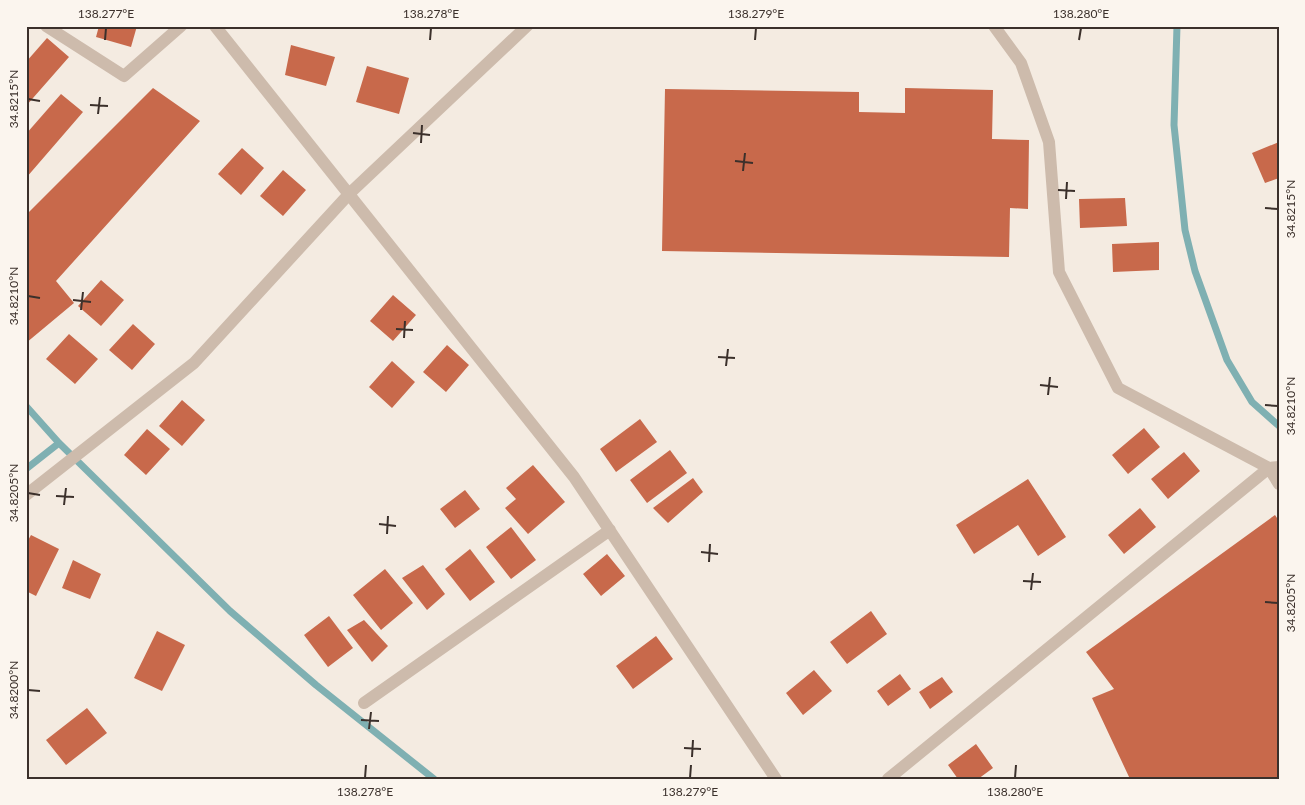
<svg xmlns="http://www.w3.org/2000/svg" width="1305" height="805" font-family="Lato,sans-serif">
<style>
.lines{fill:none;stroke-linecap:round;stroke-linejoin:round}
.stream{stroke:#7fb0b2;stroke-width:7}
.building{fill:#c8694b}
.street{stroke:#cdbbac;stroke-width:12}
.ticks{fill:none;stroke:#3b302b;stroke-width:2}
.neatline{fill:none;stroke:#3b302b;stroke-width:2}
.ticks-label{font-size:12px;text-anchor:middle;fill:#3b302b}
</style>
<rect width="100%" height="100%" fill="#f4ebe1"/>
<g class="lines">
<!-- stream -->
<path class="stream" d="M1177,26L1174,125L1185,230L1195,271L1227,360L1252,402L1279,426
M26,406L59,443L230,611L316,685L434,779
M26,469L59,443"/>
</g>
<!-- building -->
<path class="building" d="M99,26H137L131,47L96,37Z
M47,38L69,57L26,106V62Z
M291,45L335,57L326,86L285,75Z
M367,66L409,78L399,114L356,102Z
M153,88L200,121L56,281L74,303L26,343V215Z
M905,88L993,90L992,139L1029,140L1028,209L1010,208L1009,257L662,251L665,89L859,92V112L905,113Z
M61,94L83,112L26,178V134Z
M1279,142V178L1265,183L1252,153Z
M242,148L264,168L241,195L218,174Z
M283,170L306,190L283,216L260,196Z
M1125,198L1127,226L1080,228L1079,199Z
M1159,242V270L1113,272L1112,244Z
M101,280L124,300L101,326L78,306Z
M393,295L416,315L393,341L370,321Z
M133,324L155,344L132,370L109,350Z
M69,334L98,359L75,384L46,359Z
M447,345L469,365L446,392L423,372Z
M392,361L415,382L392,408L369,387Z
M182,400L205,420L182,446L159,426Z
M640,419L657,442L616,472L600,449Z
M1144,428L1160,447L1128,474L1112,455Z
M147,429L170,449L146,475L124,455Z
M670,450L687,473L647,503L630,480Z
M1184,452L1200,471L1168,499L1151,479Z
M533,465L565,502L528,534L505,508L516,499L506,488Z
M693,478L703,492L668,523L653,508Z
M1028,479L1066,537L1038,556L1018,525L974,554L956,525Z
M465,490L480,509L455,528L440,509Z
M1140,508L1156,527L1124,554L1108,535Z
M1275,515L1279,521V779H1130L1092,698L1114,689L1086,652Z
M511,527L536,560L511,579L486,547Z
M31,535L59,549L36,596L26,591V544Z
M470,549L495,582L470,601L445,569Z
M607,554L625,576L601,596L583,574Z
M73,560L101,574L90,599L62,588Z
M423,565L445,594L427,610L402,578Z
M385,569L413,603L381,630L353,595Z
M871,611L887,634L847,664L830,642Z
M329,616L353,648L328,667L304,635Z
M364,620L388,646L372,662L347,630Z
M157,631L185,645L162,691L134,678Z
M656,636L673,659L633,689L616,666Z
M814,670L832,691L803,715L786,693Z
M900,674L911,689L888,706L877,691Z
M942,677L953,692L930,709L919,692Z
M87,708L107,733L66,765L46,740Z
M976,744L993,768L978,779H958L948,765Z"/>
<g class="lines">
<!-- street -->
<path class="street" d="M46,26L124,76L181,26
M215,26L574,477L776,779
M994,26L1021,63L1049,142L1059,272L1118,388L1269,468L1279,484
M26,495L194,363L350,193L527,26
M364,703L610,530
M888,779L1269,468L1279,467"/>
</g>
<!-- ticks -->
<path class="ticks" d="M105,40L106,28M430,40L431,28M755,40L756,28M1079,40L1081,28M28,99L40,101M90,105L108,106M98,114L100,97M413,133L430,135M421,143L422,125M735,161L753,163M743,171L745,153M1058,190L1075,191M1066,199L1067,182M1265,208L1278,209M28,296L40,298M73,300L91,302M81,310L83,292M396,329L413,330M404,338L405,321M718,357L735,358M726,366L728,349M1040,385L1058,387M1048,395L1050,377M1265,405L1278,406M28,493L40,495M56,496L74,497M64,505L66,488M379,524L396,526M387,534L388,516M701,552L718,554M709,562L710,544M1023,581L1041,582M1031,590L1033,573M1265,602L1278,603M28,690L40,691M361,720L379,721M369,729L371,712M684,748L701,749M692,757L693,740M365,778L366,765M690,778L691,765M1015,778L1016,765"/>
<!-- border -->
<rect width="1305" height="805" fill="none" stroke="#fbf5ee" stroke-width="55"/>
<rect x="28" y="28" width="1250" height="750" class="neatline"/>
<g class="ticks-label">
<text x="106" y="18">138.277°E</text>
<text x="431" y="18">138.278°E</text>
<text x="756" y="18">138.279°E</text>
<text x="1081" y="18">138.280°E</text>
<text transform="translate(14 99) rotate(-90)" y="4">34.8215°N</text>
<text transform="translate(1291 209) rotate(-90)" y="4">34.8215°N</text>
<text transform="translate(14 296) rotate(-90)" y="4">34.8210°N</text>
<text transform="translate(1291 406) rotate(-90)" y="4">34.8210°N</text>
<text transform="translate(14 493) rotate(-90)" y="4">34.8205°N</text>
<text transform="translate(1291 603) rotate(-90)" y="4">34.8205°N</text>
<text transform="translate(14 690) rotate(-90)" y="4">34.8200°N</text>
<text x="365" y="796">138.278°E</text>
<text x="690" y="796">138.279°E</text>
<text x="1015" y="796">138.280°E</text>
</g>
</svg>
